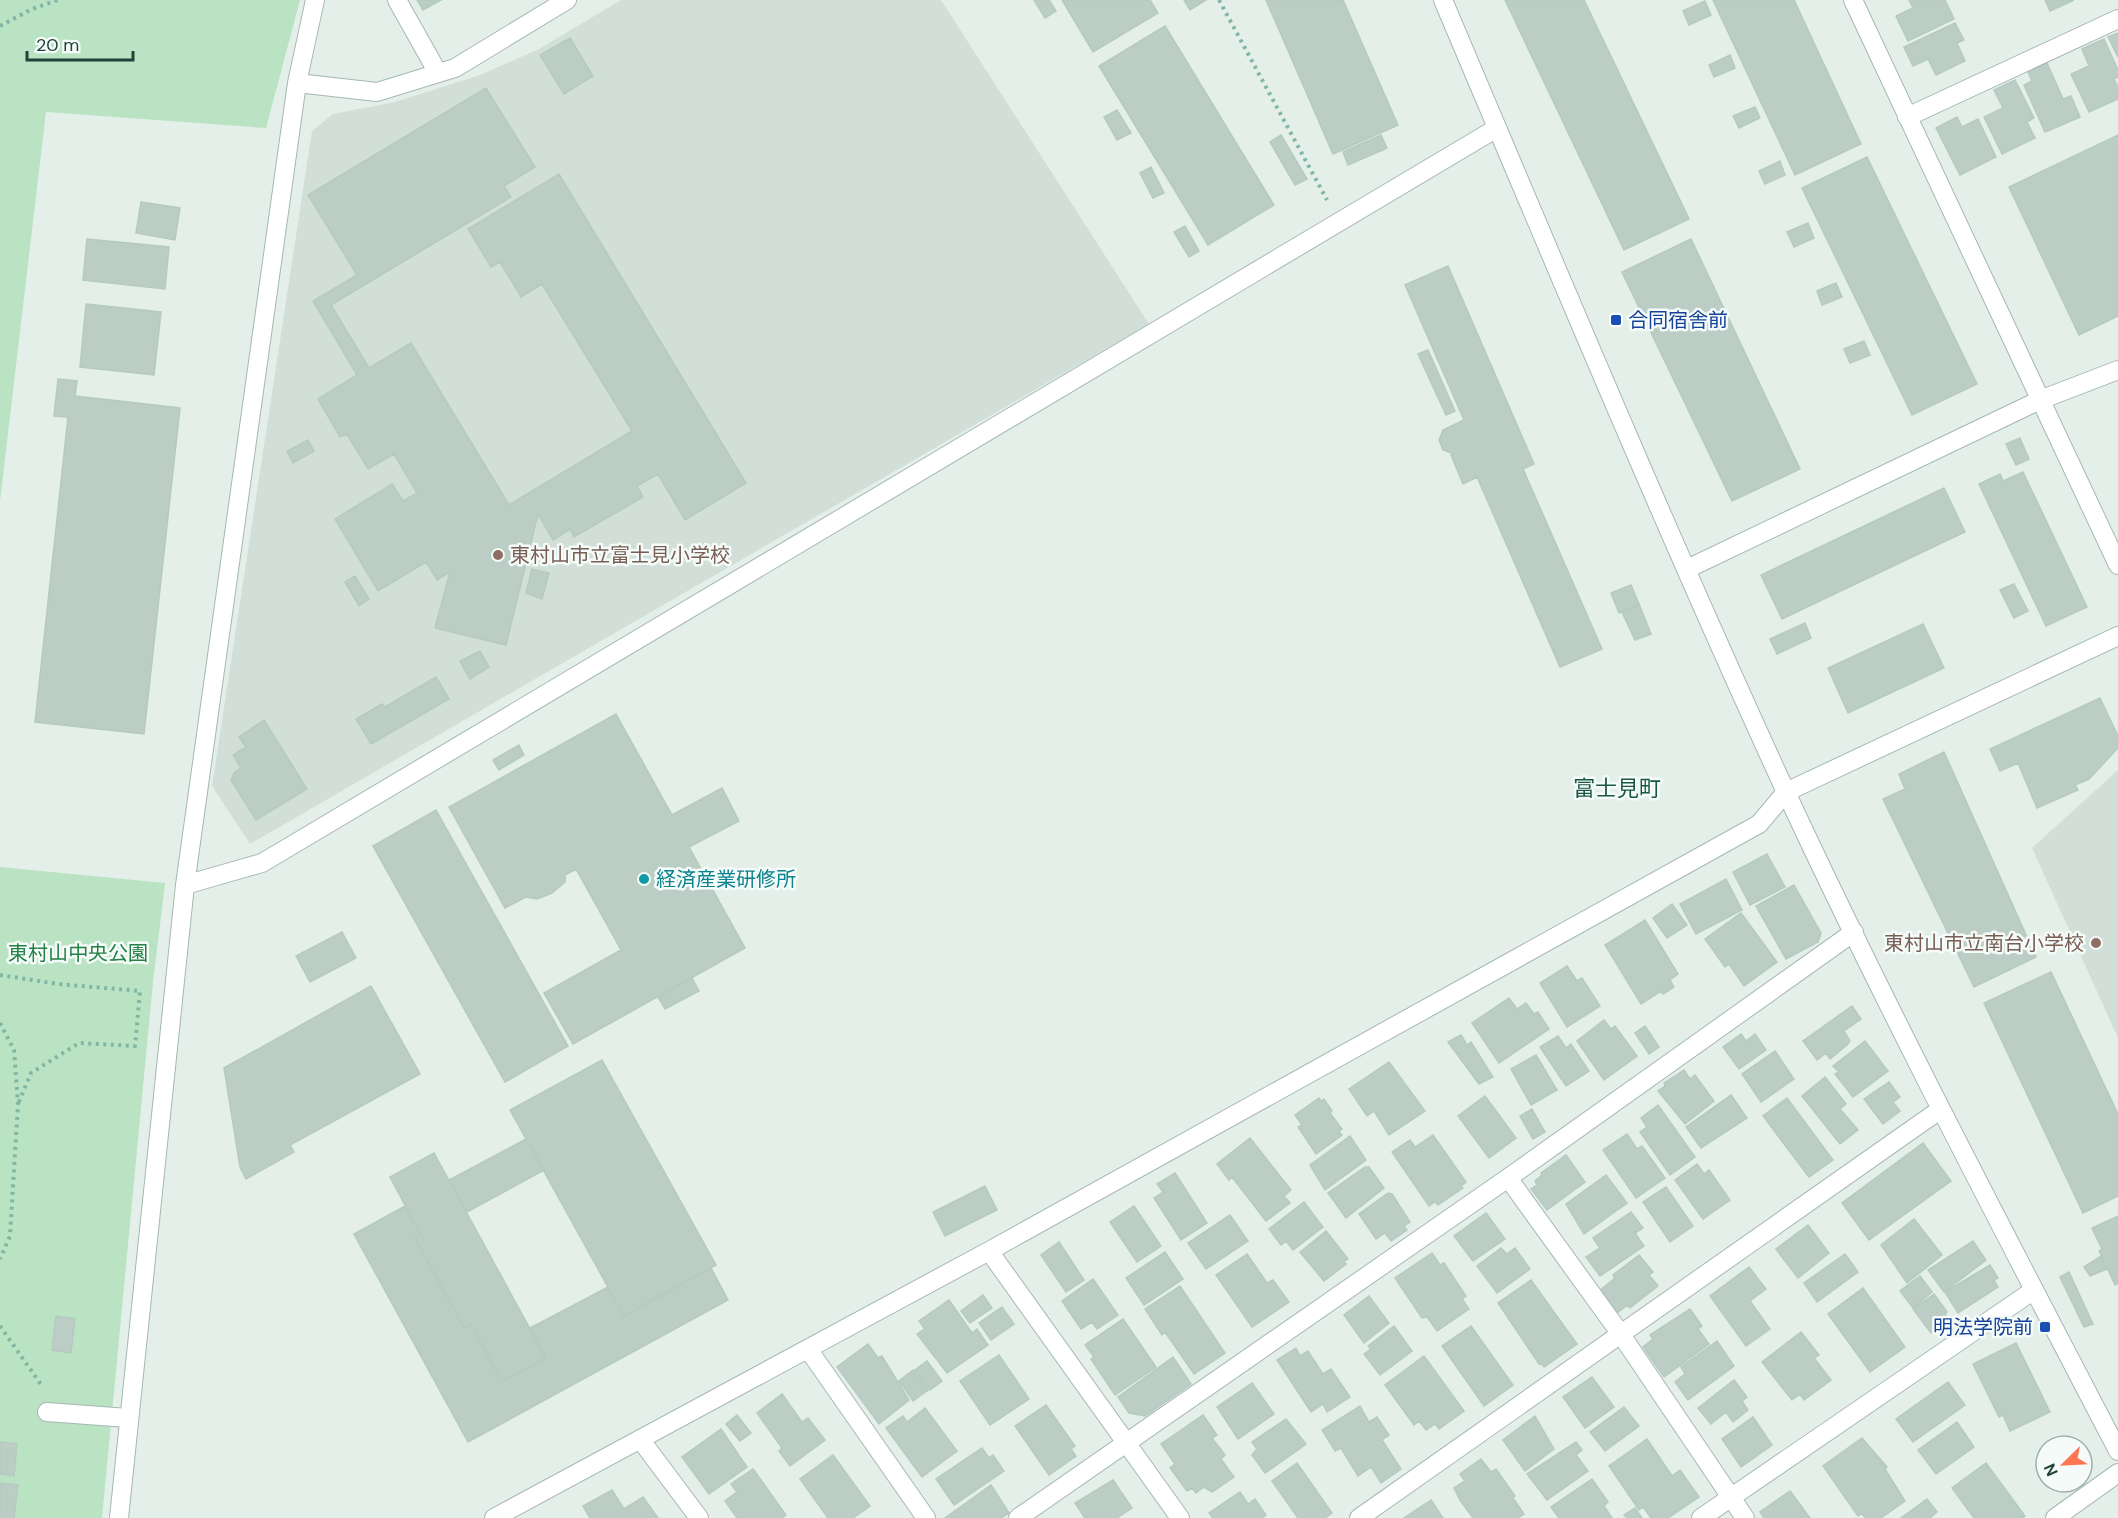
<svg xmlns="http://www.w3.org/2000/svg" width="2118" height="1518" font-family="'DM Sans','Noto Sans JP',sans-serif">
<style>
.built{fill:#d2dfd8}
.green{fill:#bae3c4}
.building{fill:#bbcdc5;stroke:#b5cac0;stroke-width:1.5}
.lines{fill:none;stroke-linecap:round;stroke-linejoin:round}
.minor-casing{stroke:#a5b8b1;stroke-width:20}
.path{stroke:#80b7a4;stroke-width:4;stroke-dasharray:3 4.5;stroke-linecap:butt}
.minor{stroke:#fff;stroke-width:18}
.transit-dot{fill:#1a4fb4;stroke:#f5fbf8;stroke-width:2}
.education-dot{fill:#8d6e63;stroke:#f5fbf8;stroke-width:2}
.culture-dot{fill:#0f9aa8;stroke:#f5fbf8;stroke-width:2}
.labels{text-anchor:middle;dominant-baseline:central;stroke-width:5;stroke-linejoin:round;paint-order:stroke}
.transit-label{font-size:20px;fill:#164399;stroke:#f5fbf8;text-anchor:start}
.education-label{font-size:20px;fill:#785e54;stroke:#f5fbf8;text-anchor:start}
.culture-label{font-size:20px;fill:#0d838f;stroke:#f5fbf8;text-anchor:start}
.park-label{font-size:20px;fill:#258045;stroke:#f5fbf8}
.quarter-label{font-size:22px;fill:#195847;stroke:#f5fbf8}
</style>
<rect width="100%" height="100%" fill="#e4efea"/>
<!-- built -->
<path class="built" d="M621,0H941L1149,324L250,844L212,786L312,131L333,114L395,102L480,75L539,49Z
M2118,770V1038L2032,848Z"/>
<!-- green -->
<path class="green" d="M0,0H300L266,128L46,112L0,501Z
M0,867L165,883L153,982L102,1518H0Z"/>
<!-- building -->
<path class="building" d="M417,0H441L423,10Z
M1034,0H1049L1056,11L1045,18Z
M1062,0H1150L1158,13L1093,52Z
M1184,0H1206L1190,10Z
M1266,0H1343L1398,125L1333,154Z
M1505,0H1584L1689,219L1624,250Z
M1713,0H1794L1861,144L1795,175Z
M1909,0H1945L1954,19L1908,41L1896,16L1913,8Z
M2045,0H2074L2050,11Z
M1705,1L1711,15L1689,25L1683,11Z
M1955,23L1964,40L1957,43L1965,61L1936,75L1928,59L1913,66L1904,47Z
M1165,26L1274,205L1208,245L1099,66Z
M2118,33V57L2108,37Z
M570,38L593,76L564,94L540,55Z
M2104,39L2118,70V77L2114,79L2118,87V99L2089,112L2071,74L2089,66L2082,49Z
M1730,55L1735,68L1714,77L1709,65Z
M2047,63L2063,99L2071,96L2080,117L2045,132L2024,85L2032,81L2028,72Z
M2015,80L2034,118L2027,122L2035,138L2002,154L1984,117L2003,108L1994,90Z
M486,88L535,167L504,186L511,197L331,305L369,368L411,343L509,505L632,431L542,284L521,297L500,262L491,267L468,229L559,174L746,483L685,520L658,474L637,486L643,497L574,537L570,529L553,540L538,514L506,645L435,628L450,572L437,580L426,562L378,591L335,519L392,484L403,501L417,493L394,454L368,469L347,434L340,437L318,399L357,375L313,301L357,275L308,195Z
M1755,107L1760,118L1739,128L1733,116Z
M1117,110L1131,133L1117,140L1104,117Z
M1957,117L1962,127L1978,119L1996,157L1960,175L1936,128Z
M1281,135L1307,179L1295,185L1270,142Z
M1381,135L1387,148L1348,165L1343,152Z
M2118,135V316L2079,335L2009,187Z
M1867,157L1977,384L1912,415L1802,188Z
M1780,161L1785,175L1765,184L1759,171Z
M1151,167L1164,193L1153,198L1140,173Z
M141,202L180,208L175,240L136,233Z
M1808,223L1814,238L1794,247L1787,232Z
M1185,226L1199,251L1189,257L1174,232Z
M87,239L169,247L165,289L83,280Z
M1691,239L1800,469L1732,501L1622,272Z
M1448,266L1534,464L1523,469L1602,649L1560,667L1477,477L1463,484L1451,455L1454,454L1443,450L1439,440L1443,430L1464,420L1405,285Z
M1836,283L1842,297L1822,305L1817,291Z
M86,304L161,312L154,375L80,367Z
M1864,341L1870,355L1850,363L1844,349Z
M1428,350L1455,411L1446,415L1418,354Z
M58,379L77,381L75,396L180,408L144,734L35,722L68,417L54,416Z
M2020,438L2029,459L2016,465L2006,444Z
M308,440L314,451L293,463L287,451Z
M2023,472L2087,607L2046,626L1979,484L2000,474L2003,481Z
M1944,488L1965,532L1782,619L1761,575Z
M532,569L549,573L542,599L526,593Z
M355,576L369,599L359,606L345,582Z
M2014,584L2028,611L2014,618L2000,590Z
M1631,585L1639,604L1619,613L1611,593Z
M1639,604L1651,634L1635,640L1622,612Z
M1805,623L1811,638L1777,654L1770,639Z
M1923,624L1944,668L1848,713L1828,668Z
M480,651L489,667L470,679L460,661Z
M436,677L449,699L371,744L356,719L382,704L385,707Z
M2100,698L2118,736V748L2089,779L2075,785L2078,790L2037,808L2018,763L2000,771L1990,749Z
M616,714L672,815L722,788L739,821L689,847L745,948L573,1044L544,993L621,950L576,869L565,875V882L552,893L537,899L526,897L505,908L449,807Z
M264,720L307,789L256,820L231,780L234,773L241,768L233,755L246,747L239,737Z
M519,745L524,755L499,770L493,760Z
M1944,752L2036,957L1974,987L1883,799L1905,789L1899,774Z
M436,810L568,1046L505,1082L373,846Z
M1767,854L1785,887L1750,905L1733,872Z
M1726,879L1742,910L1696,934L1680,904Z
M1794,885L1821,933L1818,942L1786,959L1756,906Z
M1672,904L1687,925L1667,938L1653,918Z
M1741,913L1777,962L1744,986L1729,964L1725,967L1705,939Z
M1645,920L1678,974L1670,980L1674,987L1663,994L1661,991L1641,1004L1605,945Z
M342,932L356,958L310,982L296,956Z
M1567,966L1577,981L1582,978L1600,1006L1567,1027L1540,983Z
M2051,972L2118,1114V1196L2083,1213L1984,1003Z
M692,978L699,991L665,1009L658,997Z
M371,986L420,1074L290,1145L294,1152L246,1179L240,1167L224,1068Z
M1509,998L1517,1009L1526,1003L1534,1014L1538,1012L1549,1029L1499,1063L1472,1023Z
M1852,1006L1861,1019L1844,1031L1850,1041L1847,1045L1830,1059L1826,1053L1817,1060L1803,1041Z
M1604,1020L1611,1029L1615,1026L1637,1056L1604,1080L1577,1041Z
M1645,1026L1659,1047L1649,1054L1635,1033Z
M1741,1034L1746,1041L1755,1034L1766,1050L1739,1069L1723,1047Z
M1461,1035L1467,1045L1471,1042L1493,1077L1479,1084L1448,1042Z
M1558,1036L1566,1048L1571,1044L1589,1071L1566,1086L1540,1047Z
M1865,1041L1888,1071L1853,1097L1835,1074L1839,1072L1833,1066Z
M1775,1051L1794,1079L1761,1102L1742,1074Z
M1536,1055L1557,1090L1531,1105L1511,1069Z
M602,1060L716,1265L624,1316L510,1110Z
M1389,1062L1425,1111L1389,1135L1374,1111L1367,1116L1349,1089Z
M1684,1070L1690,1079L1695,1075L1714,1101L1685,1124L1658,1091L1665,1086L1664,1083Z
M1825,1077L1846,1104L1840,1109L1858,1130L1840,1144L1802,1096Z
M1889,1082L1900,1097L1893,1102L1900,1111L1883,1124L1864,1099Z
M1731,1095L1747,1118L1701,1148L1686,1127Z
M1485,1096L1516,1138L1489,1158L1458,1116Z
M1319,1098L1321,1101L1324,1099L1332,1111L1330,1113L1342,1129L1339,1131L1342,1135L1316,1154L1298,1127L1302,1125L1295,1115Z
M1787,1098L1833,1160L1809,1177L1763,1116Z
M1658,1105L1695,1157L1670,1175L1640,1132L1647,1127L1641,1118Z
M1532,1109L1545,1132L1533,1139L1520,1116Z
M1627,1134L1637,1149L1642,1146L1665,1178L1636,1198L1603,1150Z
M1433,1135L1466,1182L1461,1186L1463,1188L1438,1205L1435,1202L1429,1206L1392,1152L1410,1140L1415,1147Z
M1350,1136L1366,1160L1325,1190L1310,1165Z
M1250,1138L1291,1190L1284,1196L1290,1203L1266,1221L1232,1177L1229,1180L1217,1164Z
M526,1139L544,1170L467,1212L449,1180Z
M1923,1143L1951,1181L1869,1240L1842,1203Z
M434,1153L546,1358L502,1382L471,1324L464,1328L415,1238L421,1235L390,1177Z
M1566,1155L1585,1182L1547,1210L1531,1189L1537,1185L1535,1181L1542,1175L1541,1173Z
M1697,1164L1704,1174L1709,1170L1730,1200L1703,1219L1675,1180Z
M1365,1167H1369L1384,1188L1346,1218L1328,1193Z
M1175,1173L1207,1223L1181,1240L1154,1198L1163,1192L1157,1184Z
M1606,1175L1627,1203L1584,1234L1566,1204Z
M985,1186L997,1210L945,1236L933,1212Z
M1666,1187L1693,1226L1670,1242L1643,1202Z
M1388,1193L1392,1194L1410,1222L1404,1226L1407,1230L1391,1241L1385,1233L1376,1239L1359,1214Z
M1304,1202L1323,1227L1293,1250L1286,1241L1281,1245L1269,1229Z
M405,1206L421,1235L415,1238L464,1328L471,1324L502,1382L546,1358L530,1328L608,1287L624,1316L711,1268L728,1300L468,1442L354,1234Z
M1134,1206L1161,1246L1137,1262L1110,1222Z
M1631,1212L1643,1228L1635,1233L1644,1246L1600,1276L1586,1257L1600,1248L1593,1238Z
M1486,1213L1505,1239L1473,1261L1454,1236Z
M1230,1215L1248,1241L1206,1269L1188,1243Z
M2118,1216V1283L2115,1285L2099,1251L2102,1249L2092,1228Z
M1914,1219L1942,1255L1907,1283L1881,1245Z
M1808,1225L1829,1253L1798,1278L1776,1249Z
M1326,1231L1348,1259L1344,1261L1346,1264L1324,1281L1300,1252Z
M1973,1241L1986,1260L1944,1292L1928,1270Z
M1059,1242L1084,1280L1066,1292L1041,1255Z
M1501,1248L1507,1254L1515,1248L1530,1269L1497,1293L1477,1266Z
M1165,1252L1183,1279L1144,1305L1126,1278Z
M1432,1253L1440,1265L1444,1263L1466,1296L1462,1299L1469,1309L1437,1331L1427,1317L1422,1318L1395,1278Z
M1247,1254L1267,1283L1273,1280L1289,1302L1252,1327L1216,1275Z
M1845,1254L1858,1272L1817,1302L1804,1283Z
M1639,1255L1653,1272L1649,1275L1658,1286L1630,1308L1628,1305L1617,1313L1599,1291L1615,1278L1613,1275Z
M2101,1256L2107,1269L2090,1276L2084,1267Z
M1990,1265L1998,1278L1994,1280L1998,1287L1958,1313L1945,1292Z
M1749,1267L1766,1289L1750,1301L1770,1329L1746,1346L1710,1296Z
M2069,1272L2093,1324L2084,1327L2060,1277Z
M1920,1276L1932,1292L1913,1308L1900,1291Z
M1093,1279L1118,1315L1097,1329L1092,1322L1081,1329L1062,1301Z
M1531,1280L1577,1344L1544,1367L1541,1363L1539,1364L1498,1303Z
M1180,1286L1225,1353L1194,1374L1165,1332L1162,1335L1145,1309Z
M1863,1288L1905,1347L1870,1372L1828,1314Z
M1934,1294L1947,1312L1945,1314L1951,1323L1937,1333L1935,1330L1931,1333L1913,1309Z
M983,1295L992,1308L970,1323L961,1311Z
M1369,1296L1389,1323L1364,1343L1344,1315Z
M949,1300L972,1333L977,1329L988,1345L947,1373L917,1334L925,1329L919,1321Z
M1002,1307L1014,1324L991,1340L979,1323Z
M1690,1309L1702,1326L1698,1329L1709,1344L1664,1377L1643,1347L1653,1339L1650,1335Z
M56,1316L75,1319L71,1353L52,1350Z
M1123,1319L1156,1367L1115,1395L1091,1359L1094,1357L1085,1345Z
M1394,1326L1412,1351L1380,1375L1364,1354L1371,1349L1368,1346Z
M1471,1326L1513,1385L1484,1406L1442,1346Z
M1801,1332L1819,1355L1814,1358L1831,1380L1804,1400L1800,1394L1792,1400L1762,1362Z
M1717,1341L1734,1366L1688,1400L1675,1382L1685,1374L1681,1367Z
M2016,1343L2050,1412L2010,1431L2003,1415L1999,1417L1973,1364Z
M868,1344L878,1358L882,1356L909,1400L879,1424L837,1367Z
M1296,1348L1300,1356L1308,1351L1323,1374L1331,1369L1350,1397L1327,1412L1323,1404L1311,1412L1277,1360Z
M999,1355L1029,1399L990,1425L960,1381Z
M1424,1356L1464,1411L1439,1429L1435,1424L1426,1430L1419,1421L1414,1425L1385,1385Z
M1173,1357L1191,1384L1145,1416L1129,1413L1118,1397Z
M927,1361L942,1381L930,1390L915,1370Z
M913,1370L928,1390L913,1401L899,1381Z
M1592,1377L1614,1407L1585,1428L1563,1397Z
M1734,1380L1747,1397L1742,1401L1748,1410L1733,1422L1726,1412L1711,1424L1698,1408Z
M1948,1382L1965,1405L1913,1442L1896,1419Z
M1252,1383L1274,1414L1238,1439L1217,1407Z
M782,1394L802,1422L808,1418L825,1440L790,1466L779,1451L782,1448L757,1413Z
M1046,1405L1075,1446L1071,1449L1076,1456L1049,1475L1015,1426Z
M1360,1406L1369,1422L1377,1417L1389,1435L1382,1440L1401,1469L1381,1483L1371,1467L1358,1476L1341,1448L1335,1451L1322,1430Z
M1624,1407L1639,1426L1605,1451L1590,1432Z
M925,1408L957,1451L922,1477L886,1428L903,1416L907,1422Z
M737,1415L751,1433L740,1441L726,1424Z
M1203,1415L1217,1435L1212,1438L1225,1455L1221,1459L1234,1477L1212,1492L1204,1487L1196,1493L1192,1488L1187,1491L1170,1468L1175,1464L1161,1444Z
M1535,1416L1554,1449L1525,1471L1503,1440Z
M1753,1417L1772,1445L1741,1467L1722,1439Z
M1286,1419L1306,1444L1265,1473L1252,1455L1257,1449L1252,1442Z
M1957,1422L1974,1447L1936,1474L1918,1450Z
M721,1429L747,1467L709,1494L682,1457Z
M1862,1438L1887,1467L1885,1469L1905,1501L1881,1518H1865L1862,1513L1858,1516L1823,1466Z
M1647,1439L1672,1476L1680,1470L1699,1497L1668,1518H1651L1643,1507L1639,1510L1609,1466Z
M0,1442L17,1444L14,1476L0,1474Z
M1576,1442L1582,1450L1576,1455L1588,1471L1547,1500L1527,1474Z
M982,1448L989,1458L993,1455L1004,1471L954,1505L936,1479Z
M833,1455L870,1506L853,1518H828L800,1479Z
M1481,1459L1491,1472L1496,1469L1515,1496L1513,1498L1524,1514L1518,1518H1473L1460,1500L1454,1488L1465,1481L1460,1474Z
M1297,1463L1332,1513L1325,1518H1298L1272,1481Z
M1986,1463L2025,1516L2022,1518H1974L1952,1488Z
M753,1469L786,1515L782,1518H737L725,1501L737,1492L731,1484Z
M1592,1479L1608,1502L1604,1506L1612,1518H1559L1551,1507Z
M1113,1480L1132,1508L1117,1518H1085L1075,1503Z
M0,1483L18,1485L14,1518H0Z
M991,1485L1009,1513L1001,1518H945Z
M612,1490L624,1509L643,1497L658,1518H590L583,1506Z
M1790,1491L1810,1518H1764L1760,1512Z
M1240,1492L1248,1504L1255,1499L1266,1515L1262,1518H1213L1209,1513Z
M1927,1499L1937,1512L1930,1518H1901Z
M1431,1500L1443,1518H1404Z
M1635,1508L1642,1518H1627L1624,1515Z"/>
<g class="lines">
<!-- minor casing -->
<g class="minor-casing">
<path id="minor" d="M397,0L438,73
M1443,0C1555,264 1665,529 1785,790C1889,1014 2004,1232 2118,1451
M1853,0L2118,565
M297,83L377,92L455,68L567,0
M1907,117L2118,19
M1687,569L2040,400L2118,370
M185,885L262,863L1497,128
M1508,1178L1620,1333L1745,1518
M989,1251L1180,1518
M808,1349L926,1518
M47,1412L128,1418
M640,1439L699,1518
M119,1518L185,885L297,83L315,0
M494,1518L989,1251L1759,824L1786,792L2118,636
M1018,1518L1508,1178L1854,932
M1359,1518L1941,1109
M1701,1518L2034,1290
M2055,1518L2118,1473"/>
</g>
<!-- path -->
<path class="path" d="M1219,0L1327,200
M0,26L32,9L58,0
M0,975L58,984L140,991L135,1046L79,1043L31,1073L18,1104
M0,1023L14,1050L18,1104L10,1236L0,1259
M0,1326L42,1386"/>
<!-- minor -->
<use href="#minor" class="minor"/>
</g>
<!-- markers -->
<g class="transit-dot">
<rect x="1610" y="314" width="12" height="12" rx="3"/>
<rect x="2039" y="1321" width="12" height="12" rx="3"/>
</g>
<g class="education-dot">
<circle cx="498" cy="555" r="6"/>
<circle cx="2096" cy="943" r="6"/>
</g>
<circle class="culture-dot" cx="644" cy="879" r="6"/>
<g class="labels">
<!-- transit labels -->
<g class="transit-label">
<text x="1628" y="320">合同宿舎前</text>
<text x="2033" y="1327" text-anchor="end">明法学院前</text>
</g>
<!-- education labels -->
<g class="education-label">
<text x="510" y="555">東村山市立富士見小学校</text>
<text x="2084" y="943" text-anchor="end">東村山市立南台小学校</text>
</g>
<!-- culture labels -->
<g class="culture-label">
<text x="656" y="879">経済産業研修所</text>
</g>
<!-- park labels -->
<g class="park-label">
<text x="78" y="953">東村山中央公園</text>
</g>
<!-- quarter labels -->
<g class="quarter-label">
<text x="1617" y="788">富士見町</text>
</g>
</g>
<!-- north arrow -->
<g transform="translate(2064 1464) rotate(246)"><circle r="28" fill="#f5fbf8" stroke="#a0b1ac" stroke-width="1.5"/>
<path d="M0-4.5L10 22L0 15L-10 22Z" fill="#ff7652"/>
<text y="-9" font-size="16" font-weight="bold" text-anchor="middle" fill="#204339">N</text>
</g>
<!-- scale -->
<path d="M27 51v9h106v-9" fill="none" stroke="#204339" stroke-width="3"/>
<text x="36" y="51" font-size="18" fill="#204339" stroke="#f5fbf8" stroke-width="4.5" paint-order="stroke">20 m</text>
</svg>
